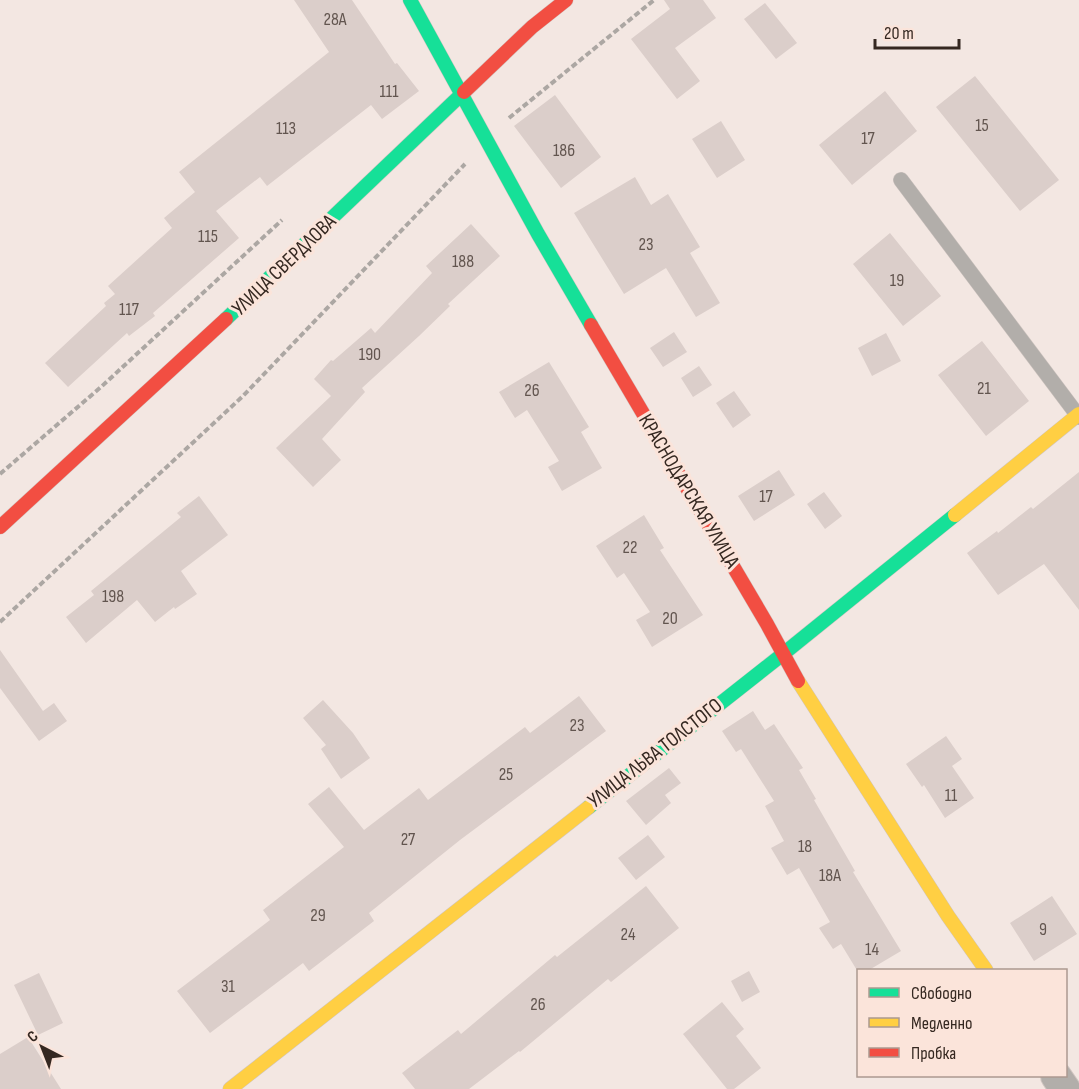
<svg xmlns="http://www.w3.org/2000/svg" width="1079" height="1089" font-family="'Sofia Sans Condensed',sans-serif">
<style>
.building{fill:#dbceca}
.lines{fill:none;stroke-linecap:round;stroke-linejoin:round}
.lane-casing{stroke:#cfc5c1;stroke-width:16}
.street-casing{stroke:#cfc5c1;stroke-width:32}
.fast-casing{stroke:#cfc5c1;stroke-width:15}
.slow-casing{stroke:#cfc5c1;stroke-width:15}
.jam-casing{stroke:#cfc5c1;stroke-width:15}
.path{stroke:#aca7a3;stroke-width:4;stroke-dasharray:6 3;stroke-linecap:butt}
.lane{stroke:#b2aeaa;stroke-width:15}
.street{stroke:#b2aeaa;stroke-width:30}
.fast{stroke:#16e098;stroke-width:14}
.slow{stroke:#ffcf43;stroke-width:14}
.jam{stroke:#f24e42;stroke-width:14}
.labels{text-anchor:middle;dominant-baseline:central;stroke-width:6;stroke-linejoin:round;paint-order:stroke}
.number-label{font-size:18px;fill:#62554f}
.street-label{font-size:21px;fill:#352821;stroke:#fbe4da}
</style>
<rect width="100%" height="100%" fill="#f3e7e2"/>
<!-- building -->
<path class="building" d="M294,0H352L395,64L397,63L419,91L382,119L371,105L267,186L260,177L216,211L239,238L153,313L155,316L129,336L127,333L68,387L45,363L106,306L104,303L115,294L108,286L172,228L164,218L195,192L179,172L329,52Z
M664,0H703L716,18L675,48L700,81L677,99L631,39L670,9Z
M765,3L797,43L776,59L744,19Z
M975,76L1059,180L1020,211L936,107Z
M885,91L917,131L852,185L819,145Z
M555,95L601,157L561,188L514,126Z
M721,121L745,160L717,178L692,139Z
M635,177L651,205L668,194L700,247L690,253L720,303L696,317L666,268L624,294L574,213Z
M471,224L500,256L448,304L450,306L419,336L362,388L365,392L322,439L341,460L313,487L276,448L331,396L314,379L331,360L333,361L371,328L375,333L432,273L426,266Z
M890,233L941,296L903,326L853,264Z
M674,332L687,352L663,367L650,348Z
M886,333L901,361L872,376L858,348Z
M982,341L1029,401L986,436L938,375Z
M549,362L589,427L581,432L602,468L562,491L548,467L559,461L527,410L515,418L499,392Z
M699,366L712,385L693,397L681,378Z
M734,391L751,415L733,428L716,403Z
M779,470L795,495L754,521L738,496Z
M1079,472V610L1044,564L998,595L967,553L997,531L998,533L1031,507L1033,509Z
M824,492L842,516L825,529L807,504Z
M199,496L228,535L181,571L197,594L175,609L174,607L155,622L137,600L86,643L66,617L94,595L91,591L181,517L177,513Z
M644,515L664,548L660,550L703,615L652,647L636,620L650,612L624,573L617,578L596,546Z
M0,650L43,711L54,703L67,721L39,741L0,688Z
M579,696L606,731L460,840L369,913L374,921L309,971L303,963L210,1033L177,991L270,920L263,910L344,847L308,804L329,787L364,830L419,788L428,800L525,727L530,733Z
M323,700L353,733L370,758L341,779L321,749L326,745L303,718Z
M753,711L765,730L774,724L803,768L799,770L816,799L814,800L855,871L853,872L901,951L869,970L858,972L841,944L833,949L819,928L830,922L799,868L787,875L771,848L784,841L765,806L774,801L741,749L736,752L722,731Z
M946,736L962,759L952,766L974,798L945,818L924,785L922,787L906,764Z
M669,768L681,783L665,795L671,803L646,825L626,801Z
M648,835L665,857L636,880L618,858Z
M646,886L679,928L611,982L608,979L520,1052L519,1051L469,1089H415L402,1073L458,1030L461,1034L555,955L557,957Z
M1052,896L1077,934L1034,961L1010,923Z
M749,971L760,992L742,1002L731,981Z
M39,973L63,1023L38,1035L14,985Z
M722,1002L744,1029L736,1036L761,1068L734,1089H727L683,1034Z
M28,1037L61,1089H0V1054Z"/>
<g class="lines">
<!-- lane casing -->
<g class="lane-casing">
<path id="lane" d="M901,180L1079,417"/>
</g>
<!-- street casing -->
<g class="street-casing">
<path id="street" d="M1056,1076L1065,1089"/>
</g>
<!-- fast casing -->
<g class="fast-casing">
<path id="fast" d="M410,0L538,234L591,325
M226,319L464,92
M589,807L783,654L955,515"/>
</g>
<!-- slow casing -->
<g class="slow-casing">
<path id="slow" d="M955,515L1079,414
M798,681L948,916L986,970
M230,1089L589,807"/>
</g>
<!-- jam casing -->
<g class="jam-casing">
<path id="jam" d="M464,92L532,27L566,0
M591,325L767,624L798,681
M0,527L226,319"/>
</g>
<!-- path -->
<path class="path" d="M509,118L654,0
M0,474L101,387L282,220
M0,622L243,396L465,164"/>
<!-- lane -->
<use href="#lane" class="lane"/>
<!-- street -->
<use href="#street" class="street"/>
<!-- fast -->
<use href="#fast" class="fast"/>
<!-- slow -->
<use href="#slow" class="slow"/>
<!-- jam -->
<use href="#jam" class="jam"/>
</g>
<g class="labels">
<!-- number labels -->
<g class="number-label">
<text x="335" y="19">28А</text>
<text x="389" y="91">111</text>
<text x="982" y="125">15</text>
<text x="286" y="128">113</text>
<text x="868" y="138">17</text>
<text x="564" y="150">186</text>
<text x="208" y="236">115</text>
<text x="646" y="244">23</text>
<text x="463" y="261">188</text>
<text x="897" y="280">19</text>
<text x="129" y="309">117</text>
<text x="370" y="354">190</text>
<text x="984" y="388">21</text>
<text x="532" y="390">26</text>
<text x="766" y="496">17</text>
<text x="630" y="547">22</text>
<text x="113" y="596">198</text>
<text x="670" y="618">20</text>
<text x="577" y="725">23</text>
<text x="506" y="774">25</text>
<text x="951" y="795">11</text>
<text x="408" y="839">27</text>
<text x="805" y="846">18</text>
<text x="830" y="875">18А</text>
<text x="318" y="915">29</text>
<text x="1043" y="929">9</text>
<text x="628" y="934">24</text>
<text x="872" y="949">14</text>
<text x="228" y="986">31</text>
<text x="538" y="1004">26</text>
</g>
<!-- street labels -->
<g class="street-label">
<text transform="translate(284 265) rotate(-44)">УЛИЦА СВЕРДЛОВА</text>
<text transform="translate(689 491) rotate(59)">КРАСНОДАРСКАЯ УЛИЦА</text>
<text transform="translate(655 753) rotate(-38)">УЛИЦА ЛЬВА ТОЛСТОГО</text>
</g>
</g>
<!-- legend -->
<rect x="857" y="969" width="210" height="108" fill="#fbe4da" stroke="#ac9990" stroke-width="1.5"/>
<rect x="869" y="988" width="30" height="9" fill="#16e098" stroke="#ac9990" stroke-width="1.5"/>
<text x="911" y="999" font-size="18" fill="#352821">Свободно</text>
<rect x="869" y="1018" width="30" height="9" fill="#ffcf43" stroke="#ac9990" stroke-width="1.5"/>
<text x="911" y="1029" font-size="18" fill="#352821">Медленно</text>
<rect x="869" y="1048" width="30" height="9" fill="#f24e42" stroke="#ac9990" stroke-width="1.5"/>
<text x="911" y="1059" font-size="18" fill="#352821">Пробка</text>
<!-- north arrow -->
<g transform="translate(42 1047) rotate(318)" stroke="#fbe4da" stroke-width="4.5" paint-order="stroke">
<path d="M0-4.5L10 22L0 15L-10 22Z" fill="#352821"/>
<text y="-9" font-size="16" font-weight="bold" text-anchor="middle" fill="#352821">С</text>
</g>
<!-- scale -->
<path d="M875 39v9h84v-9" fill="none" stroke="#352821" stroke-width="3"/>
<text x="884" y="39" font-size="18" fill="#352821" stroke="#fbe4da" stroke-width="4.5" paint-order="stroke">20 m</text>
</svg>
